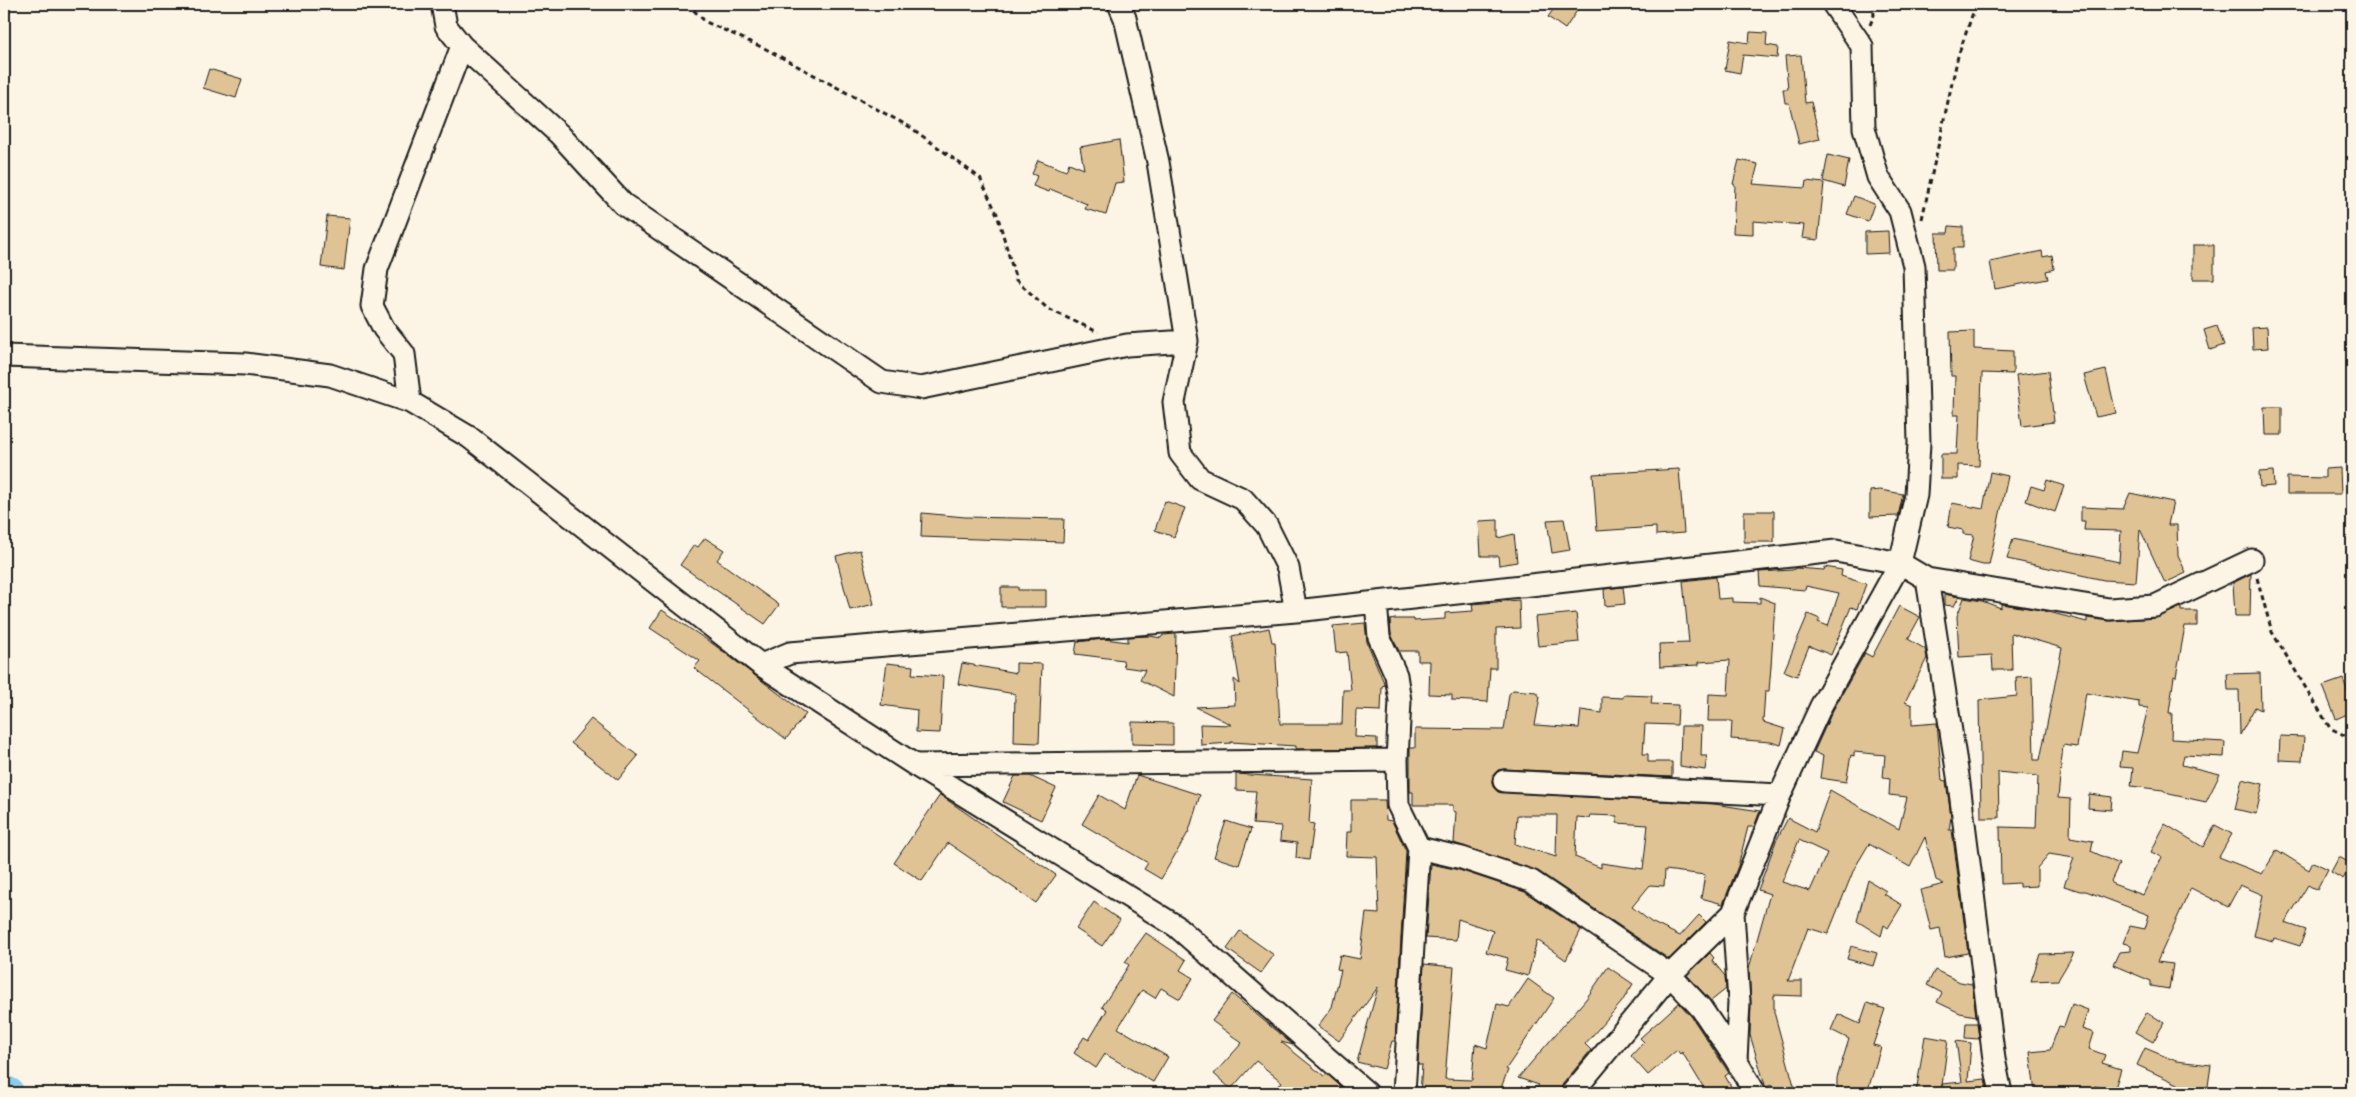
<svg xmlns="http://www.w3.org/2000/svg" width="2356" height="1097" font-family="Dekko,sans-serif">
<style>
.lines{fill:none;stroke-linecap:round;stroke-linejoin:round}
.river{stroke:#8aceeb;stroke-width:31}
.building{fill:#e0c394;stroke:#1c1c1c;fill-rule:evenodd}
.minor-casing{stroke:#1c1c1c;stroke-width:25}
.path{stroke:#1c1c1c;stroke-width:3;stroke-dasharray:5 4;stroke-linecap:butt}
.minor{stroke:#fcf5e5;stroke-width:21}
</style>
<rect width="100%" height="100%" fill="#fcf5e5"/>
<filter id="ink" filterUnits="userSpaceOnUse"><feTurbulence type="fractalNoise" baseFrequency=".02" numOctaves="2"/><feDisplacementMap in="SourceGraphic" scale="10" xChannelSelector="R" yChannelSelector="G"/><feConvolveMatrix kernelMatrix="1 2 1 2 8 2 1 2 1" color-interpolation-filters="sRGB"/></filter>
<g filter="url(#ink)">
<g class="lines">
<!-- river -->
<path class="river" d="M4,1091L9,1093"/>
</g>
<!-- building -->
<path class="building" d="M1557,4H1571L1578,9L1565,29L1548,17Z
M1750,32L1767,33L1766,45L1778,47L1777,58L1743,55L1740,73L1725,70L1730,40L1749,43Z
M1801,55L1805,103L1811,102L1820,139L1799,144L1789,103H1785L1783,89H1788L1785,56Z
M209,69L242,79L236,98L203,88Z
M1119,140L1124,182L1115,183L1106,215L1085,209L1087,204L1050,189L1049,192L1033,186L1037,176L1032,174L1038,160L1066,171L1069,163L1084,169L1080,147Z
M1828,155L1849,160L1844,187L1823,181Z
M1739,160L1758,164L1753,184L1805,188L1806,181L1824,183L1818,240L1802,238L1804,225L1753,221V234L1733,233L1735,185L1733,184Z
M1854,196L1874,204L1868,221L1847,214Z
M327,216L350,218L344,270L321,267Z
M1949,226L1963,227V248H1953V270H1937L1936,233H1948Z
M1888,231L1889,253L1865,254V232Z
M2193,245H2214V279H2193Z
M2042,251L2043,257L2052,255L2054,269L2046,271L2048,279L1995,289L1990,262Z
M2217,326L2224,345L2210,350L2204,330Z
M2267,327L2268,348L2253,349L2252,328Z
M1974,331V349L2013,351V374L1982,373L1979,466L1958,465V479H1941V454H1957L1959,415H1954L1955,376H1951L1950,332Z
M2106,370L2116,413L2096,417L2084,375Z
M2048,371L2054,422L2022,426L2016,375Z
M2264,407H2282V435H2265Z
M2340,468L2341,494H2287V477L2325,478V469Z
M1679,469L1684,533L1656,535V527L1597,531L1593,474Z
M2273,471L2274,486L2260,487L2259,472Z
M1990,472L2008,476L1989,565H1983L1968,561L1974,535L1963,534V530L1948,527L1952,503L1983,509Z
M2047,480L2064,486L2055,512L2026,501L2031,486L2044,490Z
M1880,490L1903,494L1898,516L1870,517V491Z
M2130,493L2173,502L2168,525H2177L2178,555L2186,573L2165,583L2140,529L2136,582L2104,580L2007,559L2013,539L2119,562L2121,531L2084,530L2085,521H2081V507L2123,509Z
M1165,501L1185,508L1174,537L1155,530Z
M1744,511H1774V542H1744Z
M922,513L965,517L1064,519L1063,542L921,537Z
M1564,519L1570,550L1552,553L1547,520Z
M1498,520V538L1514,534L1517,562L1499,565L1498,556H1481L1479,521Z
M705,538L724,550L717,560L779,605L765,624L680,565L694,545L698,547Z
M860,550L874,604L850,610L836,556Z
M1825,567L1842,570L1841,576L1866,584L1857,609L1851,607L1831,655L1809,646L1797,676L1784,671L1808,614L1820,619L1818,622L1828,626L1839,593L1806,586L1805,590L1760,586L1759,572L1792,570L1796,568L1824,570Z
M2251,574L2250,616H2235L2233,583Z
M1716,577L1718,599L1732,598V602L1760,603V597L1775,603L1771,666L1769,691H1765L1763,722L1785,729L1781,745L1771,742L1731,739L1732,721H1708L1709,694L1728,695L1730,660L1699,662V665L1660,667L1659,644L1689,643L1683,581Z
M1001,587H1018V590H1046V607H1001Z
M1623,587L1625,604L1605,606L1604,589Z
M1944,594L1959,597L1954,606L1944,605Z
M1964,598L1982,601L2001,608V604L2041,610L2087,622V618L2110,621L2156,618L2181,607V611H2197V626H2185L2176,677L2174,676L2169,713H2172L2171,739L2225,742L2224,757L2184,755L2182,765L2220,774L2206,802L2169,794L2163,790L2131,786L2133,768L2120,767L2122,751L2137,753L2148,708L2139,707V702L2086,693L2077,747L2063,745L2058,798L2071,799L2070,837L2093,841L2091,851L2119,864L2111,881L2113,884L2143,895L2162,857L2151,852L2165,824L2203,847L2215,825L2232,834L2219,857L2262,874L2277,850L2309,870L2313,862L2328,869L2317,890L2308,885L2285,923L2306,930L2300,946L2274,938L2273,941L2254,936L2263,895L2240,885L2228,907L2191,888L2157,962L2173,964L2169,989L2151,986V981L2113,965L2119,952L2131,951V945L2123,943L2130,926L2145,929L2149,915L2086,891H2080L2064,886L2074,858L2049,854L2037,868V886L2019,887V883L2001,884L2000,827L2036,828L2038,776L1998,772L1999,818H1981L1979,700L2017,696L2016,677L2032,676L2034,760H2040L2062,648L2011,633L2012,670H1993L1992,655L1959,657L1957,616Z
M1519,600L1520,628L1496,629V668H1490L1488,702L1452,700V695L1429,694L1430,661H1418V651H1399L1391,634L1390,620L1395,619H1414V621L1445,619V613L1473,611L1472,604Z
M1899,606L1920,617L1908,639L1925,649L1927,658L1905,702L1912,705V725L1937,723L1942,780L1946,781L1951,817L1949,830H1952L1968,953L1945,957L1940,928L1931,930L1921,890L1944,884L1936,880L1925,837L1910,867L1869,844L1854,869L1828,934L1808,928L1788,981H1802V996L1774,995V1012L1796,1093H1774L1772,1085L1766,1087L1765,1085L1750,1035L1751,1003L1749,968L1770,894L1758,890L1776,841L1788,818L1815,832L1830,790L1899,829L1907,797L1889,795L1890,779L1883,778L1885,755L1854,752V756L1851,755L1846,782L1820,778L1823,756L1814,752L1832,712L1865,653L1872,657ZM1799,840L1827,853L1810,891L1782,882Z
M662,610L713,644L806,714L786,739L694,668L700,661L650,628Z
M1576,613L1579,642L1538,646L1535,617Z
M1365,623L1367,642L1385,685L1382,686L1381,711L1356,710L1355,737L1377,738V748L1296,749V746L1231,742V743L1201,745L1200,724L1232,725L1196,707L1235,705L1234,679L1240,684L1232,636L1269,628L1272,642H1275L1280,724H1342L1343,690H1351L1347,652L1336,653L1333,626Z
M1176,634L1174,697L1140,680L1145,670L1124,667L1123,660L1075,654L1077,642L1104,639L1128,642V637L1150,636L1161,638L1163,635Z
M887,663L913,666L912,674L943,676L940,733L916,732L917,710L881,705Z
M962,663L1016,673V663L1042,664L1039,743L1014,742L1015,694L958,684Z
M2260,673L2261,710L2255,707L2240,735L2239,690H2228L2227,674Z
M2343,679L2352,703V712L2336,719L2323,686Z
M1513,690L1536,692L1540,697L1535,725L1579,728L1581,710L1602,713V697L1623,698V695L1652,696L1651,704L1678,705L1677,725L1645,724L1643,754H1648V762H1672V777L1504,769L1498,770L1492,780L1493,787L1498,792L1714,804L1760,811L1754,827H1748L1738,866L1723,904L1701,898L1705,875L1665,870L1664,886L1650,885L1632,907L1651,922L1680,936L1699,915L1706,922L1669,959L1538,871L1454,843L1456,812L1453,811V805H1413V792H1410V748H1415V729L1504,730L1509,694ZM1517,815H1557L1556,857L1515,844ZM1590,815L1617,816V823L1648,825L1643,869L1601,863V868L1575,857L1577,817L1589,818Z
M591,719L638,756L618,780L571,743Z
M1132,722L1173,723V745L1132,744Z
M1681,726H1702L1701,756H1707L1705,770L1680,766Z
M2280,736L2304,737L2302,761L2279,760Z
M1236,774L1312,779L1309,823L1314,824L1309,860L1296,858L1297,843L1280,841L1281,826L1253,824L1256,791L1236,790Z
M1137,775L1200,795L1189,831L1161,879L1144,869L1148,863L1082,824L1099,795L1125,810Z
M1015,776H1030L1056,788L1041,820L1003,802Z
M2242,779L2263,784L2256,814L2235,809Z
M2089,794L2112,797L2111,810L2088,808Z
M940,795L1056,875L1036,903L948,843L922,881L894,863Z
M1351,800H1385L1386,820L1392,821L1406,851L1395,1041H1392L1384,1069L1357,1062L1378,987L1339,1041L1318,1026L1332,1007L1341,970L1337,969L1340,955L1360,959L1366,913L1379,914L1377,857L1346,856L1347,832H1351Z
M1226,821L1251,829L1239,865L1214,857Z
M2339,857L2352,864L2343,879L2331,872Z
M1431,864L1459,870L1525,892L1581,930L1566,960L1537,940L1528,976L1505,970L1508,958L1486,952L1493,931L1458,919L1456,940L1426,938Z
M1868,880L1886,891L1884,894L1902,905L1888,928L1884,925L1881,936L1857,921Z
M1094,902L1120,920L1102,946L1076,929Z
M1240,931L1274,955L1261,973L1227,949Z
M1146,933L1186,960L1180,970L1193,978L1180,999L1161,988L1155,998L1142,990L1118,1028L1168,1057L1153,1082L1105,1054L1096,1068L1074,1053L1084,1037L1089,1040L1107,1010L1102,1007L1129,965L1125,962Z
M1851,946L1877,953L1873,966L1847,959Z
M1710,953L1714,958L1712,960L1725,976L1726,989L1711,1001L1687,975Z
M2074,953L2058,980L2031,981L2040,954Z
M1424,964L1454,967L1445,1079L1472,1080L1475,1044L1487,1048L1497,1004L1509,1007L1528,979L1554,998L1506,1069L1508,1070L1499,1093H1420L1422,1065H1418Z
M1608,967L1633,984L1621,1003L1585,1044L1591,1050L1562,1085L1560,1093H1532L1539,1085L1518,1078L1586,999Z
M1935,970L1960,982L1972,984L1976,1016L1960,1013L1937,1002L1942,993L1927,985Z
M1232,994L1293,1045L1281,1042L1324,1076L1327,1074L1348,1093H1272L1282,1082L1256,1061L1231,1089L1214,1074L1242,1043L1212,1021Z
M1679,1003L1691,1016L1729,1073L1725,1076L1735,1093H1707L1682,1052L1680,1054L1677,1050L1648,1075L1631,1056L1644,1042L1640,1038Z
M1867,1003L1885,1009L1873,1045L1881,1047L1867,1093H1837V1078L1849,1039L1831,1030L1838,1014L1860,1024Z
M2072,1004L2088,1010L2082,1029L2094,1033L2089,1049L2105,1055L2102,1063L2121,1069L2114,1091L2095,1086L2094,1093H2035L2030,1052L2050,1050L2059,1026L2064,1027Z
M2147,1012L2164,1023L2153,1042L2135,1032Z
M1966,1023H1977L1979,1039L1965,1038Z
M1925,1036L1948,1040L1941,1093H1916Z
M1956,1041L1971,1043L1968,1081L1985,1079L1988,1093H1942V1084L1962,1082Z
M2145,1048L2176,1061L2211,1065L2207,1093H2177L2178,1084L2137,1065Z"/>
<g class="lines">
<!-- minor casing -->
<g class="minor-casing">
<path id="minor" d="M442,4L446,26L462,46L559,134L623,204L882,382L921,388L1127,345L1187,341
M1119,4L1125,18L1158,162L1187,341L1174,402L1180,453L1200,479L1243,499L1267,526L1288,568L1296,611
M4,356L245,364L330,375L410,402L469,437L761,665L915,765L1176,926L1367,1093
M410,402L404,354L384,329L372,306L377,269L462,46
M1927,579L2109,609L2155,606L2252,560
M1376,603L1379,637L1396,675L1400,701L1397,760L1398,805L1419,848L1404,1093
M761,665L790,653L1296,611L1836,551L1900,563L1927,579L1958,776L1994,1059L2001,1093
M915,765L1397,760
M1504,781L1780,795
M1419,848L1462,858L1531,881L1670,975L1701,1008L1736,1060
M1572,1093L1670,975L1733,913
M1755,1093L1736,1060L1739,1002L1733,913L1780,795L1821,706L1900,563L1916,495L1919,443L1914,266L1900,211L1878,177L1864,128L1862,46L1833,4"/>
</g>
<!-- path -->
<path class="path" d="M687,4L706,22L766,49L910,127L980,178L997,214L1016,280L1048,309L1098,332
M1870,25L1874,15L1873,4
M1922,219L1958,56L1976,4
M2257,578L2272,632L2330,728L2352,739"/>
<!-- minor -->
<use href="#minor" class="minor"/>
</g>
</g>
<!-- margin -->
<rect width="2356" height="1097" fill="none" stroke="#fcf5e5" stroke-width="20"/>
<rect x="10" y="10" width="2336" height="1077" fill="none" stroke="#1c1c1c" stroke-width="2" filter="url(#ink)"/>
</svg>
